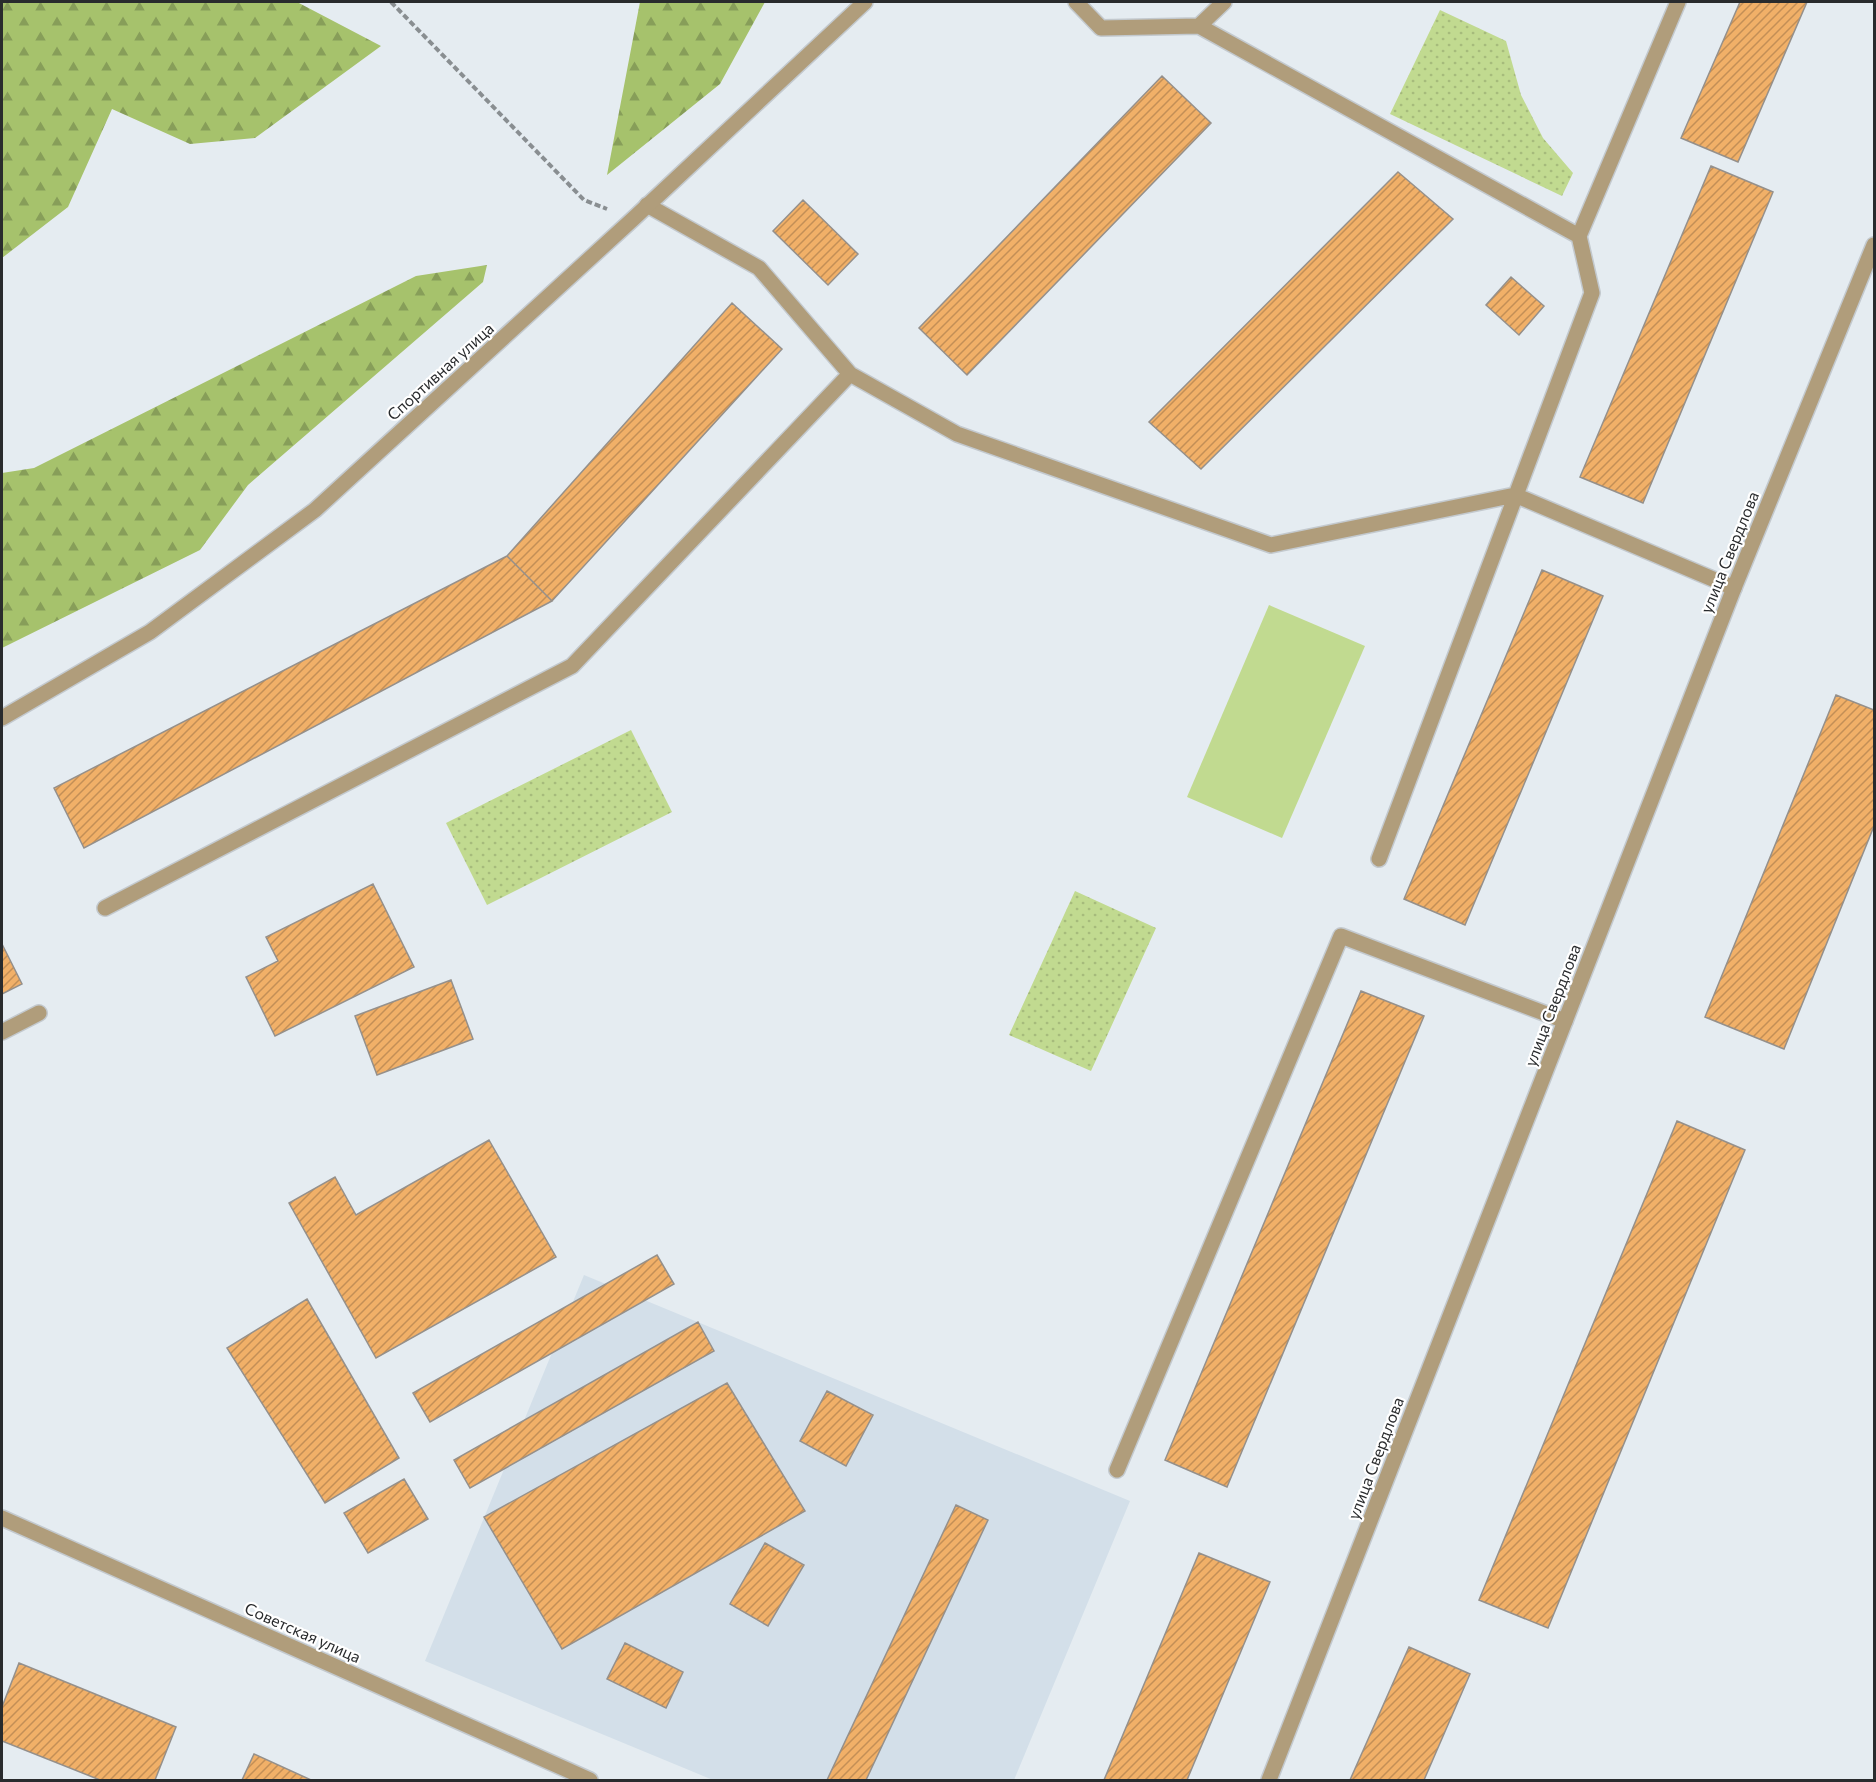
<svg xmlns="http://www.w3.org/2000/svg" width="1876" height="1782" font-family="Commissioner,sans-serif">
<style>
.built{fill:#d3dfe9}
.grass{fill:url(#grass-dots)}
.forest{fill:url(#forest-firs)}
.garden{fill:#c1da90}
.building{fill:url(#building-hatch);stroke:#95908b;stroke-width:1.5}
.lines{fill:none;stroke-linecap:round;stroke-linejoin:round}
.service-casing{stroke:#c3c9ce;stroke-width:18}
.minor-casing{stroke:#c3c9ce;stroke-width:18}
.tertiary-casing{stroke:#c3c9ce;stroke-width:18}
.path{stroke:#898e91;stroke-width:4;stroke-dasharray:6 3;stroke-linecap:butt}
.service{stroke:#b09d7b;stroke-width:15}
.minor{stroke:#b09d7b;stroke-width:15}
.tertiary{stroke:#b09d7b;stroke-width:15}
.labels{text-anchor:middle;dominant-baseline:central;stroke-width:4.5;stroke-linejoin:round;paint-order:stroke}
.street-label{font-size:16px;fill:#292b2d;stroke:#fff}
</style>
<defs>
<pattern id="grass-dots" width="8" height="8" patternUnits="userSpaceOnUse" patternTransform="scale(1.5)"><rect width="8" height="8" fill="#c1da90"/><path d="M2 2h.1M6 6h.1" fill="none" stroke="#a6bb7c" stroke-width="1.8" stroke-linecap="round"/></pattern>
<pattern id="forest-firs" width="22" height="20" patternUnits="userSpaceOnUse" patternTransform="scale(1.5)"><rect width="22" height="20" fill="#a6c26c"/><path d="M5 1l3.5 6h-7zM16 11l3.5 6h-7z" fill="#879e59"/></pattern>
<pattern id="building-hatch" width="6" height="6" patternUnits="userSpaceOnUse" patternTransform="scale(1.5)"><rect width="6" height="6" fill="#f1b068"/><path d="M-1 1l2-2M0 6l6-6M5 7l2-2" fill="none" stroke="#c38f56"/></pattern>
</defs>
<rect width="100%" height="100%" fill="#e5ecf1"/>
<!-- built -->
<path class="built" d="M584,1275L1130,1501L1014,1780H713L425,1661Z"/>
<!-- grass -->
<path class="grass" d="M1440,10L1506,41L1521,95L1543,138L1573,173L1562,196L1390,114Z
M631,730L672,812L487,905L446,823Z
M1075,891L1156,928L1091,1071L1009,1035Z"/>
<!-- forest -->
<path class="forest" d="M2,2H297L381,46L255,138L190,144L112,109L68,207L2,258Z
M640,2H765L720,84L607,175Z
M487,265L483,282L248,485L200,550L2,648V473L34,468L416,276Z"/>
<!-- garden -->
<path class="garden" d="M1269,605L1365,646L1282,838L1187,797Z"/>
<!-- building -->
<path class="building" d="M1740,2H1807L1738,162L1681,138Z
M1162,76L1211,123L967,375L919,328Z
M1711,166L1773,192L1643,503L1580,477Z
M1398,172L1453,219L1201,469L1149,422Z
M803,200L858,254L828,285L773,231Z
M1511,277L1544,306L1519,335L1486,305Z
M732,303L782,349L552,601L507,556Z
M507,556L552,601L84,848L54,788Z
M1542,570L1603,596L1465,925L1404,899Z
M1836,695L1874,710V826L1784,1049L1705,1017Z
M373,884L414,967L275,1036L246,977L278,961L266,937Z
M2,944L22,984L2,994Z
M451,980L473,1039L377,1075L355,1016Z
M1361,991L1424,1016L1227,1487L1165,1460Z
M1677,1121L1745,1150L1548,1628L1479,1600Z
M489,1140L556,1257L376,1358L289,1203L335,1177L356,1215Z
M657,1255L674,1284L430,1422L413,1393Z
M307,1299L399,1458L325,1503L227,1348Z
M698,1322L714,1351L470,1488L454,1460Z
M727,1383L805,1511L562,1649L484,1517Z
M827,1391L873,1415L846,1466L800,1441Z
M404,1479L428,1519L368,1553L344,1513Z
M956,1505L988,1520L866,1780H827Z
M765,1543L804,1565L768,1626L730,1604Z
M1199,1553L1270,1582L1187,1780H1104Z
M625,1643L683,1672L666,1708L607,1679Z
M1409,1647L1470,1674L1424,1780H1350Z
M19,1663L176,1727L155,1780H100L2,1741V1707Z
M254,1754L311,1780H242Z"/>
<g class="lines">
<!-- service casing -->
<g class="service-casing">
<path id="service" d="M1076,2L1101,28L1199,26L1224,2
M1199,26L1579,236
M850,374L957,434L1271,545L1515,495L1734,588
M1379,859L1592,293L1579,236L1678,2
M105,908L572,666L850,374L759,268L647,205
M2,1032L39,1013
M1117,1470L1341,936L1565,1021"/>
</g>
<!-- minor casing -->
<g class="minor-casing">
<path id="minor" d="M1269,1780L1734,588L1874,245"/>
</g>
<!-- tertiary casing -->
<g class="tertiary-casing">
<path id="tertiary" d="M2,718L150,632L315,510L633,219L865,2
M2,1518L590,1780"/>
</g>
<!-- path -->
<path class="path" d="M391,2L584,200L607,209"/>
<!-- service -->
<use href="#service" class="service"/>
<!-- minor -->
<use href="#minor" class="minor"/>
<!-- tertiary -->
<use href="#tertiary" class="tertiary"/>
</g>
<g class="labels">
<!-- street labels -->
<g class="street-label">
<text transform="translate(440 371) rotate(-42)">Спортивная улица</text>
<text transform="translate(1729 552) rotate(-68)">улица Свердлова</text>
<text transform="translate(1552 1005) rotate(-69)">улица Свердлова</text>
<text transform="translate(1375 1458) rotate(-69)">улица Свердлова</text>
<text transform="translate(303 1632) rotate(24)">Советская улица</text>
</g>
</g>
<!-- border -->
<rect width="1876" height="1782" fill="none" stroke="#292b2d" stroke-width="6"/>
</svg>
